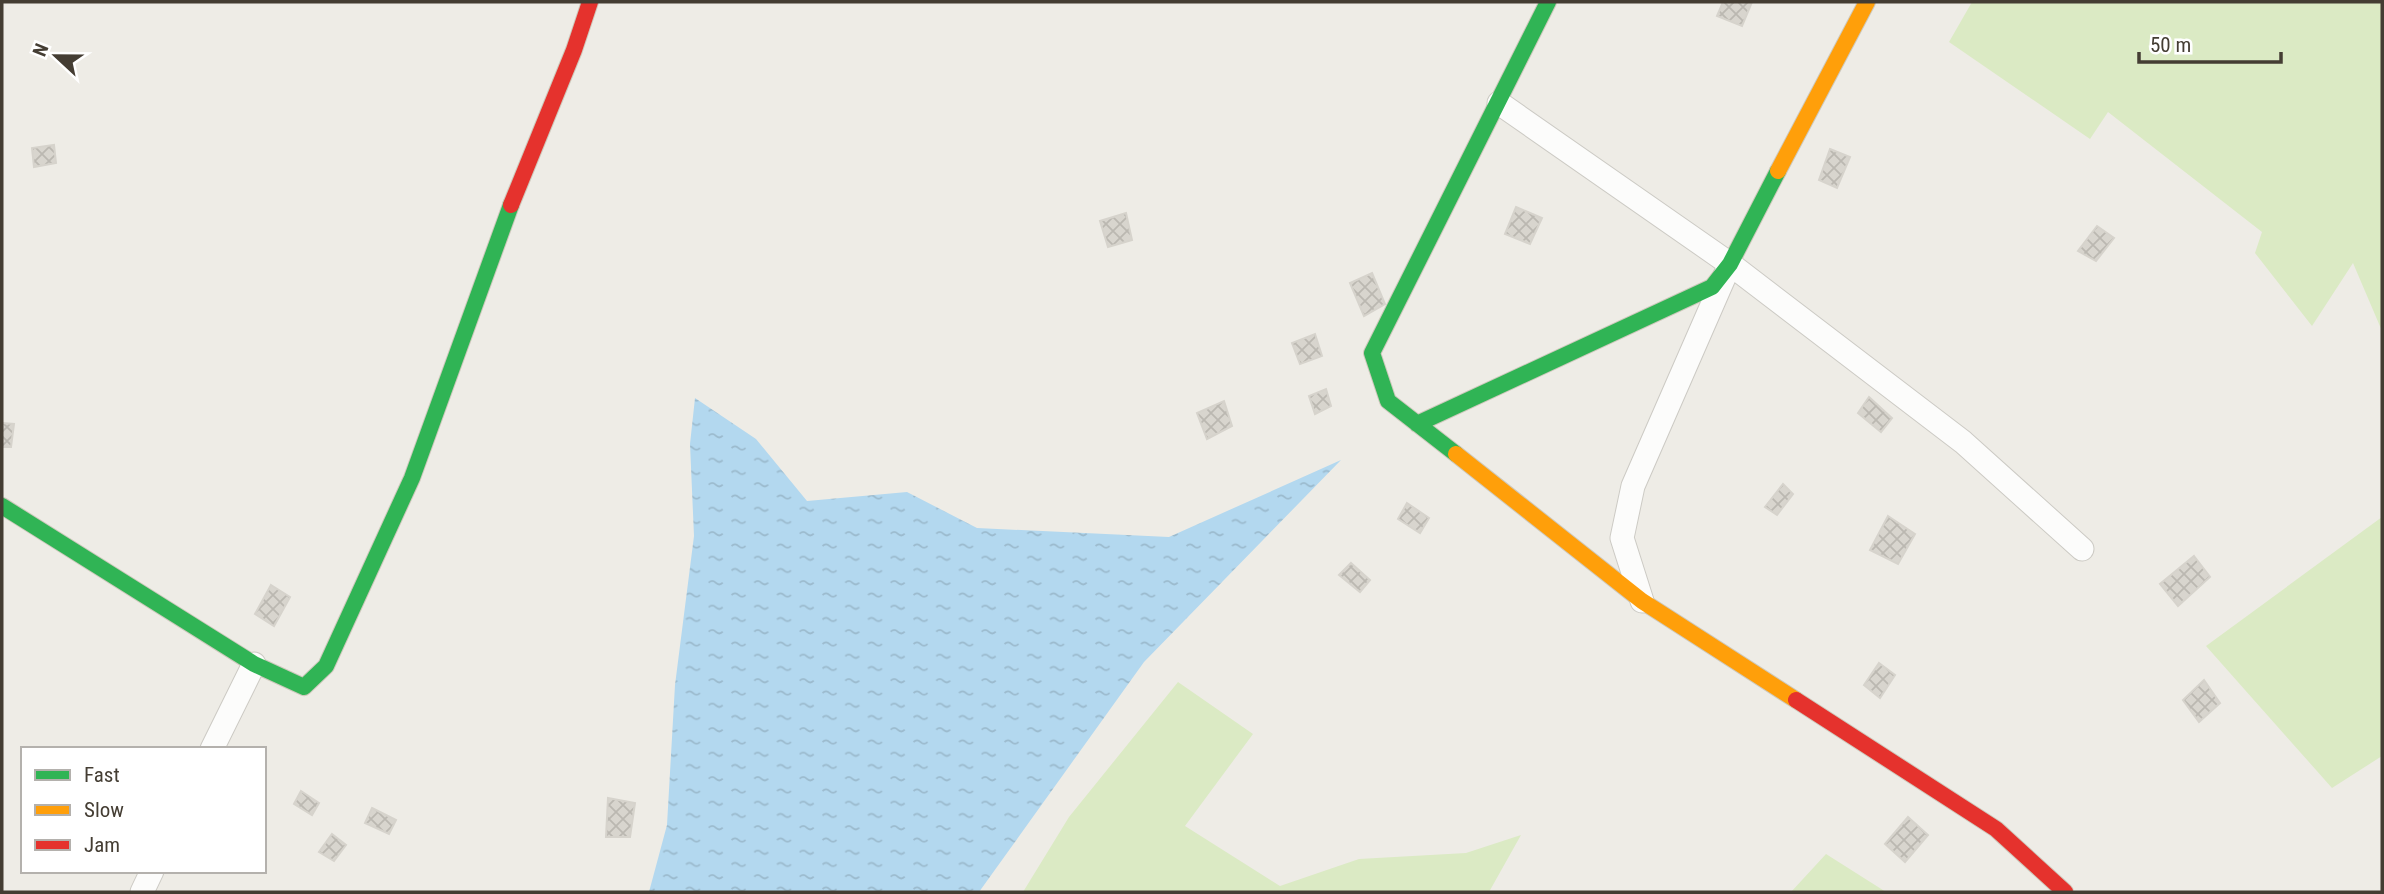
<svg xmlns="http://www.w3.org/2000/svg" width="2384" height="894" font-family="'Roboto Condensed',sans-serif">
<style>
.green{fill:#dbeac4}
.water{fill:url(#water-ripples)}
.building{fill:url(#building-cross-hatch);stroke:#d6d3cc;stroke-width:2}
.lines{fill:none;stroke-linecap:round;stroke-linejoin:round}
.street-casing{stroke:#cccac4;stroke-width:25}
.fast-casing{stroke:#cec9bc;stroke-width:18}
.slow-casing{stroke:#cec9bc;stroke-width:18}
.jam-casing{stroke:#cec9bc;stroke-width:18}
.street{stroke:#fcfcfb;stroke-width:23}
.fast{stroke:#30b455;stroke-width:16}
.slow{stroke:#ff9f0a;stroke-width:16}
.jam{stroke:#e5322d;stroke-width:16}
</style>
<defs>
<pattern id="water-ripples" width="26" height="14" patternUnits="userSpaceOnUse" patternTransform="scale(1.75)"><rect width="26" height="14" fill="#b3d8ef"/><path d="M2 4q2-2 4 0t4 0M15 11q2-2 4 0t4 0" fill="none" stroke="#9bbacd"/></pattern>
<pattern id="building-cross-hatch" width="8" height="8" patternUnits="userSpaceOnUse" patternTransform="scale(1.75)"><rect width="8" height="8" fill="#d8d5ce"/><path d="M0 0l8 8M0 8l8-8" fill="none" stroke="#bbb8b1"/></pattern>
</defs>
<rect width="100%" height="100%" fill="#eeece6"/>
<!-- green -->
<path class="green" d="M1972,2H2382V331L2353,263L2312,326L2255,253L2262,232L2108,112L2090,139L1949,42Z
M2382,517V756L2332,788L2206,646Z
M1178,682L1253,734L1185,826L1280,886L1359,859L1466,853L1521,835L1489,892H1023L1069,817Z
M1826,854L1886,892H1791Z"/>
<!-- water -->
<path class="water" d="M695,398L756,439L807,501L907,492L977,528L1169,537L1341,460L1144,662L979,892H649L667,825L675,685L694,536L690,444Z"/>
<!-- building -->
<path class="building" d="M1723,2H1752L1742,26L1717,16Z
M54,145L56,163L34,167L32,148Z
M1830,149L1850,157L1837,188L1819,180Z
M1516,207L1542,218L1530,244L1505,234Z
M1126,213L1132,240L1108,247L1100,221Z
M2097,226L2114,238L2096,261L2078,251Z
M1372,273L1385,304L1364,316L1350,283Z
M1315,334L1322,356L1300,364L1292,343Z
M1326,389L1331,406L1315,414L1309,396Z
M1869,397L1892,418L1881,432L1858,413Z
M1224,401L1232,426L1207,439L1197,413Z
M2,423L14,424L11,447H2Z
M1783,484L1793,494L1777,515L1765,507Z
M1407,503L1429,518L1420,533L1398,519Z
M1888,516L1915,534L1898,564L1870,550Z
M2194,556L2210,577L2178,606L2160,584Z
M1351,563L1370,580L1360,592L1339,575Z
M271,585L290,597L274,626L255,614Z
M1879,663L1895,675L1880,698L1864,685Z
M2204,680L2220,703L2199,722L2183,700Z
M301,791L319,803L312,815L294,804Z
M608,798L635,803L630,837H606Z
M372,808L396,820L389,834L365,823Z
M1908,817L1928,835L1905,862L1885,844Z
M332,834L346,845L334,861L319,852Z"/>
<g class="lines">
<!-- street casing -->
<g class="street-casing">
<path id="street" d="M1499,103L1730,264L1633,486L1622,538L1642,601
M1730,264L1963,442L2082,549
M212,749L254,664
M142,892L152,871"/>
</g>
<!-- fast casing -->
<g class="fast-casing">
<path id="fast" d="M1417,424L1712,287L1730,264L1778,171
M1456,454L1388,401L1372,353L1548,2
M2,506L254,664L304,687L326,666L412,478L511,205"/>
</g>
<!-- slow casing -->
<g class="slow-casing">
<path id="slow" d="M1778,171L1867,2
M1456,454L1642,601L1796,700"/>
</g>
<!-- jam casing -->
<g class="jam-casing">
<path id="jam" d="M511,205L574,50L590,2
M1796,700L1996,829L2065,892"/>
</g>
<!-- street -->
<use href="#street" class="street"/>
<!-- fast -->
<use href="#fast" class="fast"/>
<!-- slow -->
<use href="#slow" class="slow"/>
<!-- jam -->
<use href="#jam" class="jam"/>
</g>
<!-- border -->
<rect width="2384" height="894" fill="none" stroke="#443d33" stroke-width="7"/>
<!-- legend -->
<rect x="21" y="747" width="245" height="126" fill="#ffffff" stroke="#b4b1ad" stroke-width="2"/>
<rect x="35" y="770" width="35" height="10" fill="#30b455" stroke="#b4b1ad" stroke-width="2"/>
<text x="84" y="782" font-size="21" fill="#443d33">Fast</text>
<rect x="35" y="805" width="35" height="10" fill="#ff9f0a" stroke="#b4b1ad" stroke-width="2"/>
<text x="84" y="817" font-size="21" fill="#443d33">Slow</text>
<rect x="35" y="840" width="35" height="10" fill="#e5322d" stroke="#b4b1ad" stroke-width="2"/>
<text x="84" y="852" font-size="21" fill="#443d33">Jam</text>
<!-- north arrow -->
<g transform="translate(56 56) rotate(292)" stroke="#ffffff" stroke-width="5" paint-order="stroke">
<path d="M0-5L12 26L0 18L-12 26Z" fill="#443d33"/>
<text y="-10" font-size="19" font-weight="bold" text-anchor="middle" fill="#443d33">N</text>
</g>
<!-- scale -->
<path d="M2139 52v10h142v-10" fill="none" stroke="#443d33" stroke-width="3.5"/>
<text x="2150" y="52" font-size="21" fill="#443d33" stroke="#ffffff" stroke-width="5" paint-order="stroke">50 m</text>
</svg>
